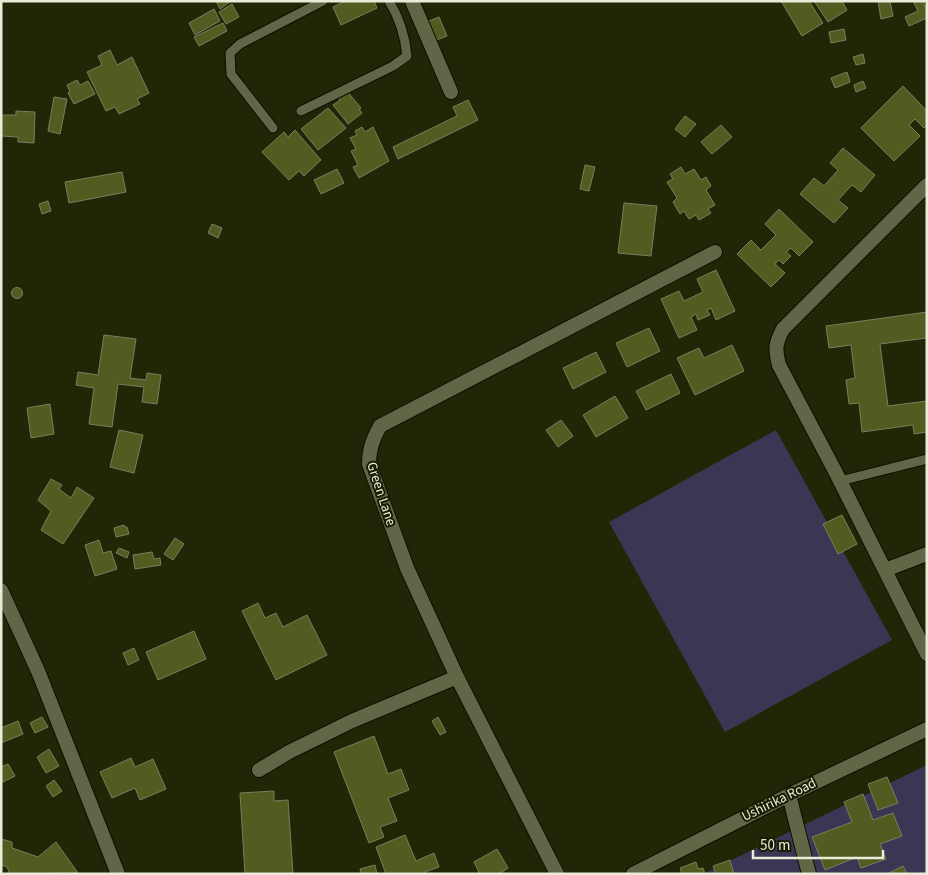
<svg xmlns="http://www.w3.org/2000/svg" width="928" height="875" font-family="'Source Sans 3',sans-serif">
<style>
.green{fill:#3b3653}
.building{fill:#535b20;stroke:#797f5e}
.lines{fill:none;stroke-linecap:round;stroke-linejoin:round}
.service-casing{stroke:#0c0f00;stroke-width:11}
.minor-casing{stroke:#0c0f00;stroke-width:16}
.tertiary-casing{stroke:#0c0f00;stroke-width:16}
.service{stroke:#616746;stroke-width:9}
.minor{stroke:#616746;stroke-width:14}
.tertiary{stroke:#616746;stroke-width:14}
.labels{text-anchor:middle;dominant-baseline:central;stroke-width:4;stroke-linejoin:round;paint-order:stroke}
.street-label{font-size:14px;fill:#e8ecd9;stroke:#191c00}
</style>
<rect width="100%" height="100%" fill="#222607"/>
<!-- green -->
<path class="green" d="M776,430L892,640L725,732L609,522Z
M927,765V874H703Z"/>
<!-- building -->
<path class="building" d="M216,1H231L220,9Z
M345,1H374L377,8L341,25L333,7Z
M781,1H809L823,23L802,36Z
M814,1H842L847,10L828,22Z
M878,1H890L893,16L881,19Z
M913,1H923L925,7H927V18L909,26L905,17L918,11Z
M232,4L239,17L226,24L219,12Z
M214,9L220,21L195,35L189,23Z
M439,17L447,36L431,42L424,23Z
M223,23L227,31L199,46L194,37Z
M844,29L846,40L831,43L829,32Z
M110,50L117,65L132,57L149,93L137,99L140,104L119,114L115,107L106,111L87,72L102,65L98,56Z
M863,54L865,63L856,65L853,57Z
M847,72L850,82L835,88L831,78Z
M77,80L80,85L88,81L95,94L74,104L68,93L70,92L67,85Z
M863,81L866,88L856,92L854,85Z
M903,86L927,111V126L924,128L915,119L909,125L920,136L894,161L861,128Z
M346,90L361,108L359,109L362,113L348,124L333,105L340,100L337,97Z
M54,97L67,99L60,134L48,131Z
M468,100L478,120L398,159L393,147L457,116L453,107Z
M328,108L346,128L318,150L301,129Z
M16,111L35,112L34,143L18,142V137L1,136V115H16Z
M685,116L696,124L685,137L675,129Z
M721,125L732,137L712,154L701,142Z
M362,127L365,132L373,127L389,161L359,178L353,167L358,165L351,151L356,149L350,138L357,135L355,131Z
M295,130L321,160L304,176L299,171L289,180L262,152L284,132L288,137Z
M843,148L875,175L861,192L852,185L838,200L848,208L834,223L800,194L814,178L824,186L838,170L830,163Z
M585,165L595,167L589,191L580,189Z
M681,167L685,174L694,169L701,180L706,177L711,186L706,190L715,205L708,209L711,213L699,220L696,215L689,219L684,211L680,214L673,202L677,198L667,182L673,179L670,174Z
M337,169L344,183L321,194L314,180Z
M122,172L126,192L69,203L65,182Z
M48,201L51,211L42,214L39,204Z
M624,203L657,206L651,256L618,253Z
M779,209L813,242L799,256L791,248L786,252L791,256L783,264L779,260L775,264L785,273L771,287L737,254L751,240L761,250L776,235L765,224Z
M212,224L222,228L218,238L208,233Z
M716,270L735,311L716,320L711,308L707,310L710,315L698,320L696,314L691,317L697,330L679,338L661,299L679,291L684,301L703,292L697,279Z
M11.5 293a5.5 5.5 0 1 1 11 0a5.5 5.5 0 1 1-11 0Z
M927,312V338L880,344L888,406L927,401V432L914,434L913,425L862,432L859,403L849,404L846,380L855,378L851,345L829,348L826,326Z
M649,328L660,351L627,367L616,343Z
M104,335L136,339L130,378L146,380L147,373L161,375L157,404L142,402L144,387L118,384L112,427L89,424L94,388L76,385L78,372L98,375Z
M732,345L744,371L695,395L677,358L699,348L704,358Z
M596,352L606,372L573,389L563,368Z
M671,374L680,393L646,410L636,391Z
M615,396L628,418L596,437L583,415Z
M50,404L54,434L31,438L27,408Z
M561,420L573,436L558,447L546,430Z
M119,430L143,435L134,473L110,467Z
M51,479L62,485L59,489L71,498L77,487L94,498L63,544L41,530L51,511L38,500Z
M842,515L857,544L838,554L823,524Z
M124,525L125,527H127L129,534L116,537L114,528Z
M175,538L184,544L173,560L164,554Z
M99,540L103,553L111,551L117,569L95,576L85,545Z
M119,548L129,552L127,558L116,553Z
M152,552L154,559L160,558L161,565L135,569L133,555Z
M258,603L265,618L276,613L283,627L307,615L327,655L276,680L242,611Z
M194,631L206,659L158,680L146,652Z
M134,648L139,660L128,665L123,653Z
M42,717L48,727L35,733L30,723Z
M438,717L446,732L440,735L432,721Z
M18,721L23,734L1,743V728Z
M374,736L388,774L401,769L409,790L388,798L397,821L380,827L384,837L369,843L334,752Z
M49,749L59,766L46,773L37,757Z
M131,758L135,767L153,759L166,789L140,800L135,788L112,798L100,772Z
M8,764L15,776L1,783V767Z
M887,777L898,803L878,810L868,784Z
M54,780L62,791L53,797L46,786Z
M274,791V801L288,800L293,874H245L240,793Z
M863,794L873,820L893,813L902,836L880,844L886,859L861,868L857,857L825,870L812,837L852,822L844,802Z
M405,835L416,861L434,853L439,867L425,872L426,874H386L376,847Z
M1,839L12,842V848L38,857L56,842L78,873L10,874L7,867L1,865Z
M497,849L508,868L499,874H480L474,862Z
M730,860L734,874H716L713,866Z
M696,862L698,869L703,868L705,874H682L680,868Z
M375,865L377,874H361L360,869Z
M903,866L907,874H887Z"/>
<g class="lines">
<!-- service casing -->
<g class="service-casing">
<path id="service" d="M301,111L393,66L407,56C405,35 400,19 389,1
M273,128L231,74L230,53L240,44L323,1
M840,481L927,459"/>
</g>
<!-- minor casing -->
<g class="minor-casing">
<path id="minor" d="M412,1L451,92
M927,185L783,329C775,344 775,349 779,365L835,471L927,654
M885,570L927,554
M1,590L38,671L118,874
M259,770L289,752L352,721L457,677
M789,795L809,874
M557,874L457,677L407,568L369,464C369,449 373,439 380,426L715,252"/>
</g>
<!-- tertiary casing -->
<g class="tertiary-casing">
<path id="tertiary" d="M633,874L789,795L927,729"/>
</g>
<!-- service -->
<use href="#service" class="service"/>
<!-- minor -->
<use href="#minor" class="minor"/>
<!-- tertiary -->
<use href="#tertiary" class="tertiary"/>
</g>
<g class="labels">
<!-- street labels -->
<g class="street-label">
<text transform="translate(381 494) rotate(72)">Green Lane</text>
<text transform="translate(779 800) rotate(-26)">Ushirika Road</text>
</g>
</g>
<!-- border -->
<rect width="928" height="875" fill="none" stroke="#e8ecd9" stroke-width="5"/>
<!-- scale -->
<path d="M753 850v8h130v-8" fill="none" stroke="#e8ecd9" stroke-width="2.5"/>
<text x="760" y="850" font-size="15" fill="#e8ecd9" stroke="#191c00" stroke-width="4" paint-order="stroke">50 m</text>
</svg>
